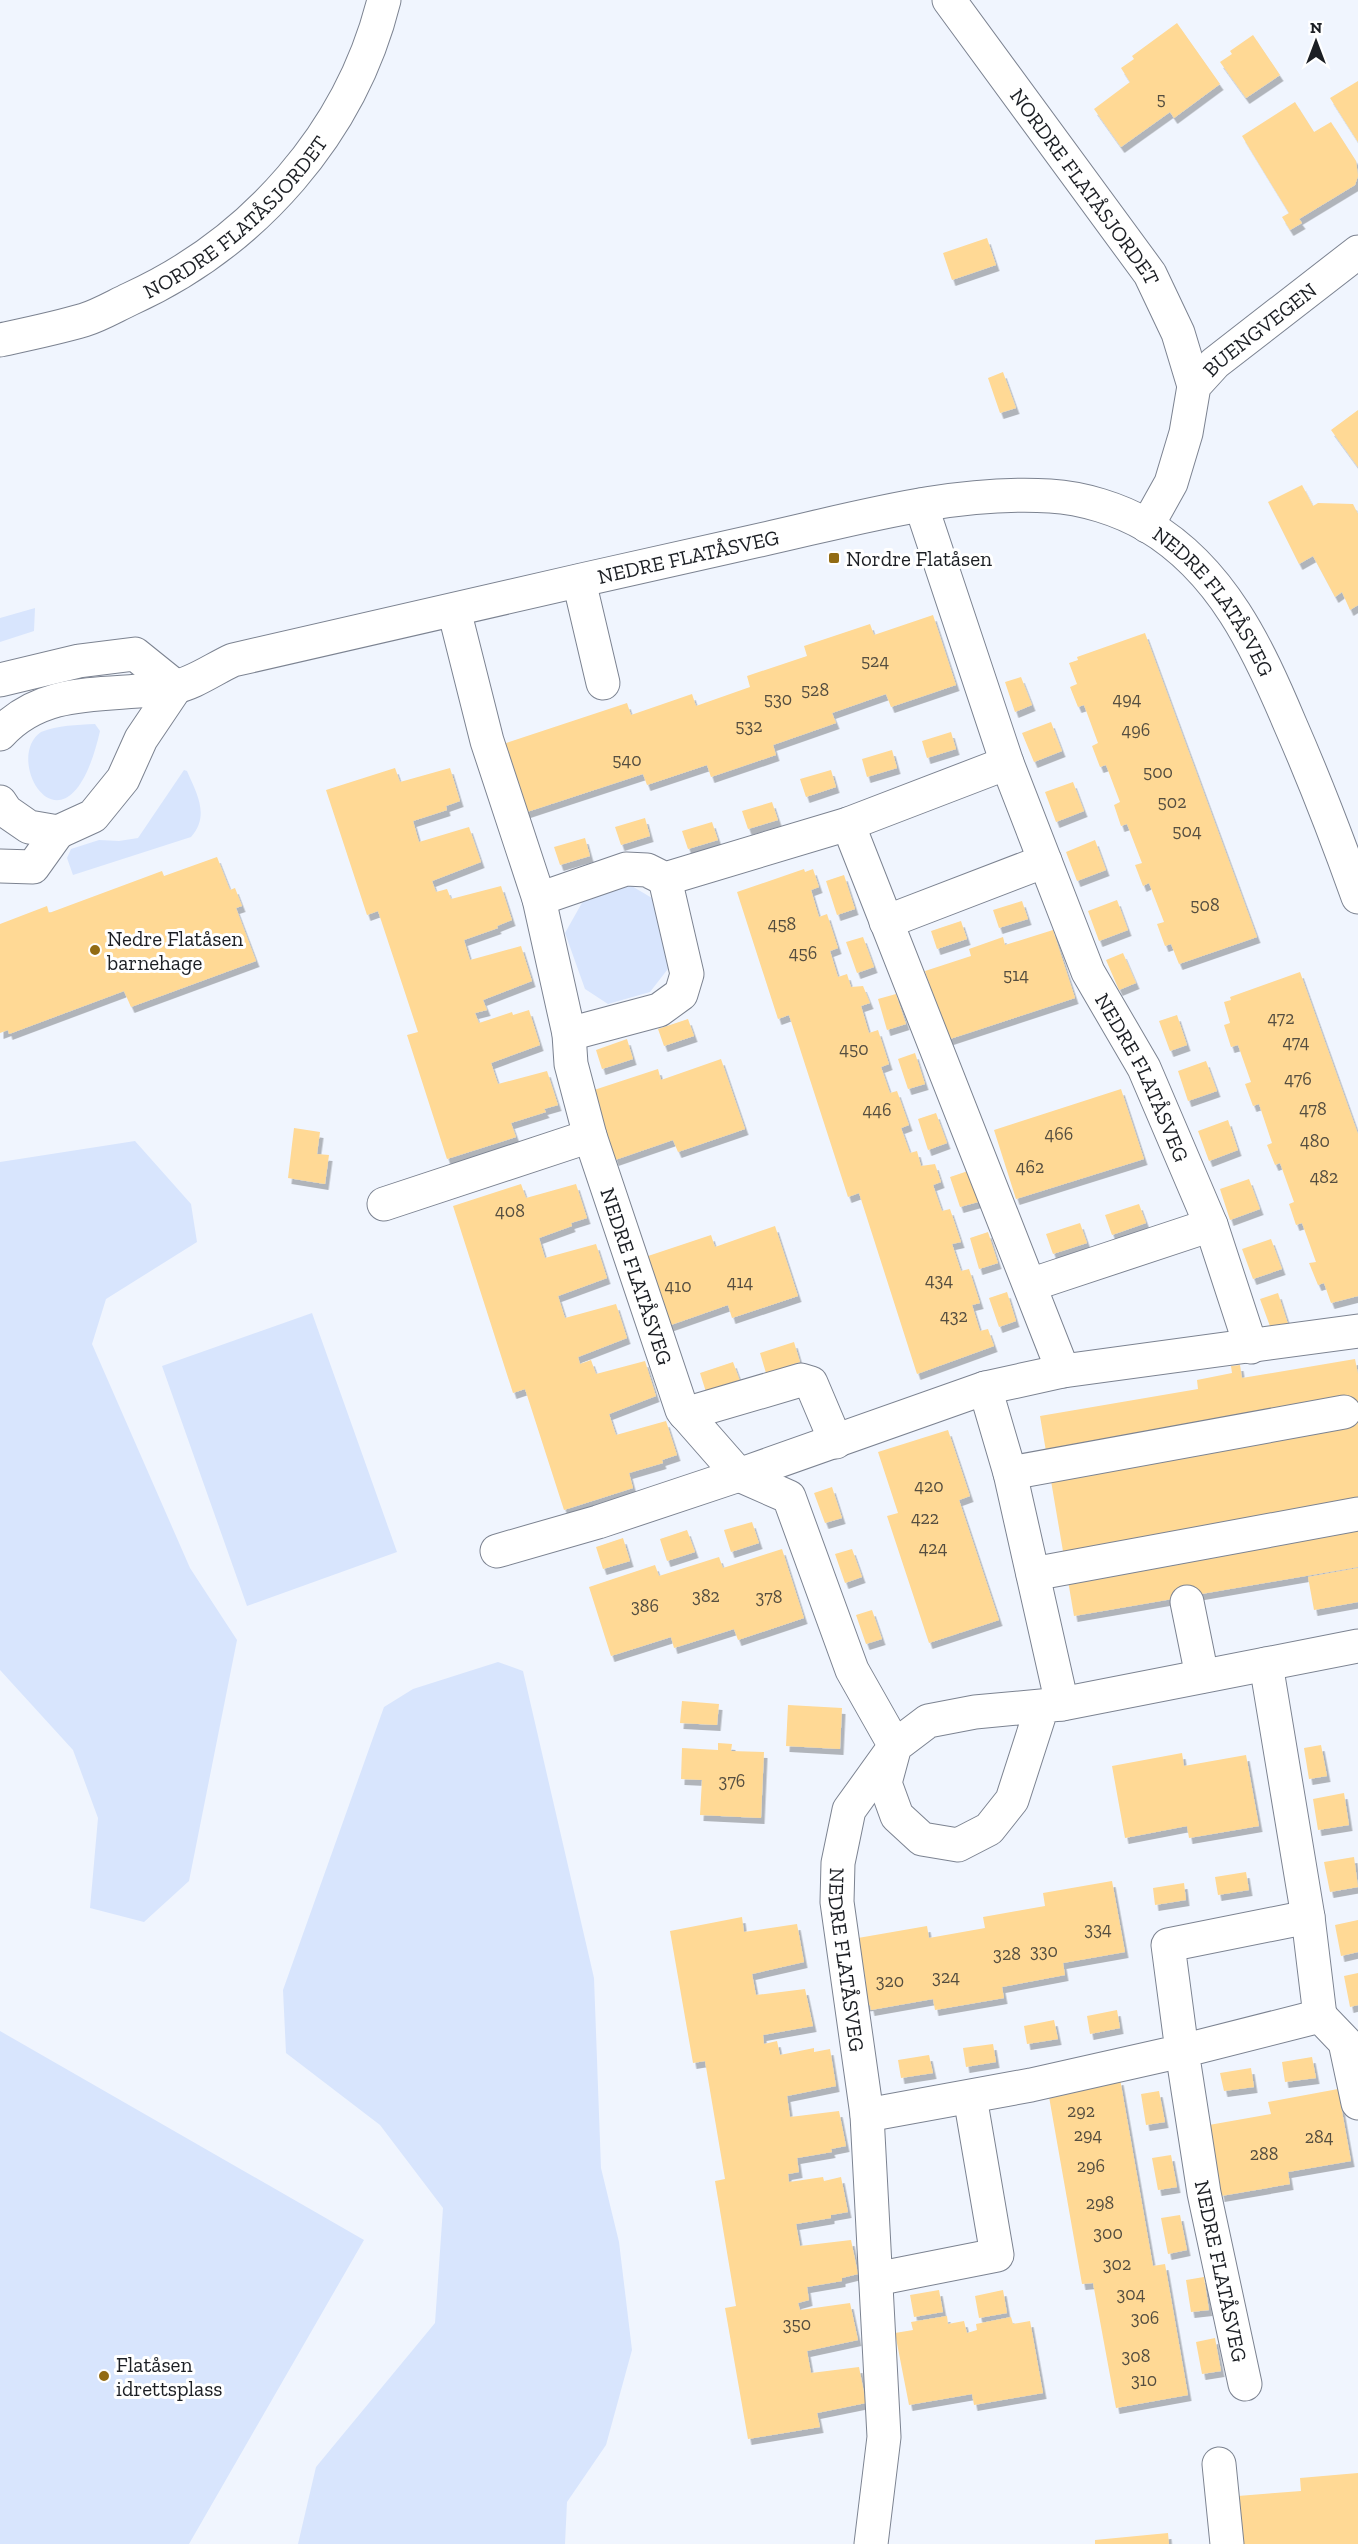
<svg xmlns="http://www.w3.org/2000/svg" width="1358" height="2544" font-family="'Zilla Slab',serif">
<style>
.green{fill:#d8e5fd}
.building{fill:#ffd995;filter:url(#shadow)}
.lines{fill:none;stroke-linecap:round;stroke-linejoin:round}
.minor-casing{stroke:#7c8391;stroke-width:35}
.minor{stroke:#fff;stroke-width:33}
.poi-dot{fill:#926b13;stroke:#fff;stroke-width:2}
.labels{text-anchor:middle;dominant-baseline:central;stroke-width:6;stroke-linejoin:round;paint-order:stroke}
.number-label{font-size:18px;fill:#554e40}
.street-label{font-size:21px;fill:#1c1f24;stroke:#fff}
.poi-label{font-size:21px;fill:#1c1f24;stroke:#fff;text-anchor:start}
</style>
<defs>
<filter id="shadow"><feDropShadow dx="3.5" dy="6" stdDeviation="0" flood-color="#0004"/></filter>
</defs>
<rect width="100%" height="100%" fill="#f0f5fe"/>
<!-- green -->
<path class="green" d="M35,608L34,631L0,642V618Z
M95,724L100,731C68,871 0,760 41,732C58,725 77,725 95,724Z
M184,770L187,771C197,794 210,816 191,837L73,875L67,858L71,849L99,840L119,841L138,838Z
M630,885L652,898L671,965L650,992L608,1004L585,989L565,933L583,901Z
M135,1141L191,1204L197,1242L106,1299L92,1344L190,1568L237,1640L189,1881L144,1922L90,1908L98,1818L73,1750L0,1670V1162Z
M312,1313L397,1552L247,1606L162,1366Z
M498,1662L523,1671L594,1978L601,2168L619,2242L632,2350L606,2445L567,2502L565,2544H298L316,2467L435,2323L443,2208L380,2125L286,2053L283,1990L384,1707L413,1689Z
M0,2031L364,2240L189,2544H0Z"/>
<!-- building -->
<path class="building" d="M1177,23L1220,84L1174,118L1170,112L1121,147L1094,109L1130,82L1121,68L1134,59L1132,56Z
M1253,35L1280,75L1246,98L1220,62L1232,54L1230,51Z
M1358,81V142L1330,98Z
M1295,102L1314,132L1331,122L1356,161L1358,176L1355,185L1299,219L1302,223L1290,230L1282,217L1289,213L1242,136Z
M987,238L996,265L952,280L943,253Z
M1003,372L1016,408L1000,413L988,378Z
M1358,410V467L1331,430Z
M1302,485L1313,506L1318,503L1353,504L1358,514V605L1350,610L1342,592L1335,597L1313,556L1299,564L1268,502Z
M933,615L956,685L891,707L886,694L832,713L836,723L773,745L776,755L711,777L707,765L647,785L643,774L524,813L500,745L627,703L631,715L692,694L696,706L750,687L747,676L807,656L804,646L870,624L874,635Z
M1145,633L1257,937L1179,964L1171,944L1165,946L1157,924L1164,922L1149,883L1143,886L1135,865L1142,863L1127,824L1121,826L1114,805L1120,802L1106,765L1100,767L1092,746L1098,743L1084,705L1078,707L1070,687L1077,684L1069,663L1078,660L1077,657Z
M1021,677L1032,705L1015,712L1005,682Z
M1051,722L1062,751L1034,762L1022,733Z
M951,732L956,749L927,758L922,741Z
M892,750L897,768L867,777L862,759Z
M395,768L400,782L450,768L460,801L446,806L447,810L413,821L419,842L469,827L481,862L432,881L436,892L447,889L451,899L501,886L512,920L497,926L498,928L464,940L470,960L521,946L532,981L483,1000L487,1010L475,1013L479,1023L512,1012L513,1015L529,1010L540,1045L491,1063L498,1084L547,1071L558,1105L544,1109L546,1112L511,1123L516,1137L447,1159L407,1035L418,1032L378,911L367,915L326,790Z
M831,770L836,787L806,797L800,779Z
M1073,782L1084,811L1056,822L1045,792Z
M772,802L778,820L748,829L742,811Z
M645,818L650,836L621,845L615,827Z
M712,822L718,840L688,849L682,831Z
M585,838L590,856L560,865L554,847Z
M1095,840L1106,870L1077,881L1066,852Z
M217,857L230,890L235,888L242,906L236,908L256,961L131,1007L124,991L9,1034L8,1030L0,1033V924L47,906L49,913L162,871L164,876Z
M804,869L805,872L813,869L819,887L811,890L819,917L827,914L838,948L830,951L838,977L847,974L851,987L863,986L870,1003L861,1006L869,1033L878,1030L889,1064L881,1067L890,1093L897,1091L909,1125L901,1128L910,1153L917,1151L921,1166L935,1164L941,1182L933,1185L942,1211L950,1209L961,1242L952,1244L961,1271L969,1269L980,1303L972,1305L980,1331L988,1329L994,1346L917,1374L859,1193L848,1197L789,1015L778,1019L737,892Z
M844,875L855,909L837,915L826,881Z
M1117,900L1128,930L1099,941L1088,911Z
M1022,901L1028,919L999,928L993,910Z
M961,921L967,939L937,949L931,931Z
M1053,930L1075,998L947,1040L925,971L971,956L969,949L1003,937L1005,945Z
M863,937L874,967L857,973L846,942Z
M1123,953L1136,983L1119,990L1106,960Z
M1300,972L1358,1134V1296L1331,1303L1324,1283L1318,1285L1309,1263L1316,1262L1302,1223L1296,1225L1289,1204L1294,1202L1280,1163L1275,1165L1267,1145L1272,1143L1259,1104L1253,1106L1245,1084L1251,1082L1238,1045L1231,1047L1224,1025L1230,1023L1224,1002L1231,1000L1230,997Z
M896,994L906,1024L887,1030L878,999Z
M1177,1015L1187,1045L1170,1051L1159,1021Z
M688,1019L694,1036L664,1046L658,1029Z
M627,1039L633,1059L602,1069L596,1050Z
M915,1053L925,1084L908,1089L898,1059Z
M721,1059L745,1129L678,1152L673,1140L615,1160L591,1091L658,1069L661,1080Z
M1206,1061L1217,1091L1188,1101L1178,1071Z
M1121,1089L1144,1159L1016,1199L994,1130Z
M936,1113L947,1143L928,1150L918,1119Z
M1228,1120L1238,1150L1209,1161L1198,1131Z
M294,1128L320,1132L317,1154L329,1155L325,1184L288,1178Z
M968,1171L978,1202L960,1207L950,1177Z
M1249,1179L1260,1209L1230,1220L1220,1189Z
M521,1184L526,1198L576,1184L587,1218L571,1223L572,1226L539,1238L545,1258L596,1244L607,1278L558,1296L565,1318L616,1304L627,1338L578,1357L580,1364L591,1360L596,1374L645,1361L656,1396L609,1414L616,1435L666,1421L677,1455L662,1460L663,1463L629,1473L633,1488L564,1510L525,1389L513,1393L453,1206Z
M1139,1204L1146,1223L1112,1235L1105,1215Z
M1080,1223L1087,1243L1053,1254L1046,1234Z
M775,1226L798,1296L732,1318L728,1305L668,1326L645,1257L711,1235L715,1247Z
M988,1232L998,1263L979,1269L970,1238Z
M1271,1239L1282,1269L1253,1279L1242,1249Z
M1007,1292L1016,1321L999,1327L989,1298Z
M1278,1293L1288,1324L1271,1329L1260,1299Z
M794,1342L800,1362L766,1373L760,1353Z
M1355,1359L1358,1374V1567L1074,1616L1040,1416L1198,1389L1197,1380L1232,1373L1231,1366L1240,1365L1242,1378Z
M733,1362L740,1381L706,1392L700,1373Z
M948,1430L970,1496L959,1500L999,1620L929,1643L887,1516L898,1513L878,1452Z
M832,1487L842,1518L825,1523L814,1493Z
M752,1522L759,1543L731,1552L724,1530Z
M687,1530L695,1552L667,1561L660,1539Z
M623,1538L630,1561L603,1569L596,1547Z
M782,1549L804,1618L738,1640L734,1629L674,1648L671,1637L611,1656L589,1587L655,1565L659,1576L719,1557L723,1568Z
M852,1549L862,1577L845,1583L835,1554Z
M1358,1568V1602L1314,1610L1308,1577Z
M872,1610L882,1639L866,1644L856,1615Z
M682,1701L719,1704L717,1725L680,1723Z
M788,1705L842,1708L840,1749L786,1746Z
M718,1743L732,1744L731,1751L764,1752L761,1818L700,1815L702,1780L681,1779L682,1748L718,1750Z
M1321,1745L1327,1776L1309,1779L1304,1748Z
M1182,1753L1184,1766L1246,1755L1259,1826L1189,1838L1187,1826L1125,1838L1112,1766Z
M1344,1793L1349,1825L1318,1830L1313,1799Z
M1354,1857L1358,1887L1330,1892L1324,1862Z
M1246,1872L1249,1890L1218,1895L1215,1877Z
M1112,1881L1125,1952L1063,1963L1065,1975L1002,1987L1004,1998L935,2010L933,1999L871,2010L870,2005L862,2006L858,1984L866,1983L858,1938L927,1926L929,1938L985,1928L983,1917L1045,1906L1043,1893Z
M1184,1883L1186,1900L1155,1905L1153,1888Z
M742,1917L744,1932L797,1924L804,1962L752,1974L756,1995L805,1989L813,2026L763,2035L764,2044L777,2041L780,2055L814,2048V2052L830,2049L836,2086L787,2096L790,2117L839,2111L846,2146L831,2149L832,2152L797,2158L799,2172L788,2174L789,2182L823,2177L824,2181L841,2177L848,2212L831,2215V2218L796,2224L800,2246L851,2240L858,2274L842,2278V2281L807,2287L809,2300L798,2303L800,2310L850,2303L858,2340L807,2351L811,2373L859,2367L866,2403L817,2413L820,2427L748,2439L725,2308L736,2306L715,2181L725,2179L705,2061L693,2063L670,1931Z
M1358,1920V1952L1341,1956L1335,1925Z
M1358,1973V2005L1350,2007L1344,1976Z
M1117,2010L1120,2028L1090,2034L1087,2016Z
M1054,2020L1058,2039L1027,2044L1024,2026Z
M993,2044L996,2062L966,2067L963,2048Z
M929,2055L933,2073L901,2078L898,2060Z
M1312,2057L1316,2078L1285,2082L1282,2062Z
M1251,2068L1254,2087L1224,2091L1220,2073Z
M1120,2079L1153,2266L1165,2264L1188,2395L1116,2408L1093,2283L1082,2284L1048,2091Z
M1338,2089L1351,2161L1288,2172L1290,2184L1221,2196L1209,2125L1271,2114L1268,2102Z
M1159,2091L1165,2122L1146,2125L1141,2094Z
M1171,2155L1177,2187L1158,2190L1152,2158Z
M1180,2215L1187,2250L1168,2254L1161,2218Z
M1204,2277L1209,2310L1191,2312L1186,2280Z
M939,2290L943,2312L914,2317L910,2295Z
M1003,2290L1007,2313L979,2318L975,2296Z
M947,2316L948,2324L964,2321L967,2333L977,2330L976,2324L1011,2317L1013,2324L1030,2321L1043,2393L974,2405L972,2394L909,2405L895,2333L913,2330L911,2322Z
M1215,2338L1221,2371L1202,2374L1196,2342Z
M1358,2473V2544H1242L1238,2496L1301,2491L1300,2478Z
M1168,2533L1169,2544H1095V2540Z"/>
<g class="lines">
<!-- minor casing -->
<g class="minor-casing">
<g id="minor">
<path id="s1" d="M949,0L1150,274L1178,333L1194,386"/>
<path id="s2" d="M0,340C28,334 57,328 84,320C100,315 115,306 130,299C253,243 351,133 384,0"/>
<path id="s3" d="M921,505L1007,763L1088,972L1144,1068L1211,1225L1251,1347"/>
<path id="s4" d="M1147,526L1171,483L1186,433L1194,386L1215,363L1358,252"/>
<path d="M579,581L603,683"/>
<path id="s5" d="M454,610L487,741L539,899L569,1034L571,1064L590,1136L682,1410L739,1475L789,1497L852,1670L895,1746L849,1810L838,1863L837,1902L867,2115L884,2437L871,2544"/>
<path d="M0,680L79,661L135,654L176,687"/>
<path id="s6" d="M0,734C46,683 113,698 174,687C193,684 215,668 233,660C405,621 578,580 751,542C848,521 949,490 1050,496C1083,498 1119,509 1148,526C1222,570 1258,648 1290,724C1315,781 1337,838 1358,897"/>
<path d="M0,802L6,811L29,827L58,832L93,816L123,779L141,739L176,687"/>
<path d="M848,824L1063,1371"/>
<path d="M0,866L33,867L58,832"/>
<path d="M539,899L626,869L647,870L665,879L848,824L1007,763"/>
<path d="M886,922L1045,861"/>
<path d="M569,1034L659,1010L681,994L687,974L665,879"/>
<path d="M384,1204L590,1136"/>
<path d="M1030,1285L1211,1225"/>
<path d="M985,1388L1010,1473L1062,1704"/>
<path d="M685,1414L801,1380L811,1383L836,1442"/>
<path d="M1010,1473L1344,1412"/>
<path d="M497,1551L598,1522L739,1475L985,1388L1063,1371L1358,1331"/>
<path d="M1033,1574L1358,1514"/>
<path d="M1187,1602L1202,1676"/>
<path d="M1266,1664L1308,1917L1320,2016"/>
<path d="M1042,1707L1012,1800L989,1829L958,1845L922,1839L897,1816L885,1783L895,1746L928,1721L975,1712L1062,1704L1358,1646"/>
<path d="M867,2115L1031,2085L1182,2051L1168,1945L1308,1917"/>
<path d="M876,2279L997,2255L970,2097"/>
<path d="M1245,2384L1204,2193L1182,2051L1320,2016L1345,2042L1358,2103"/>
<path d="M1219,2464L1227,2544"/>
</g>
</g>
<!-- minor -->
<use href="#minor" class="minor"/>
</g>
<!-- markers -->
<g class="poi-dot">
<rect x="828" y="552" width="12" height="12" rx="3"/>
<circle cx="95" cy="950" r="6"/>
<circle cx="104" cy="2376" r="6"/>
</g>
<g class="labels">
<!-- number labels -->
<g class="number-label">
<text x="1161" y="99">5</text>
<text x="875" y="661">524</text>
<text x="815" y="690">528</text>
<text x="778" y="699">530</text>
<text x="1127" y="699">494</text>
<text x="749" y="726">532</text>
<text x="1136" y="730">496</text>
<text x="627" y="760">540</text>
<text x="1158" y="772">500</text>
<text x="1172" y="802">502</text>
<text x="1187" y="831">504</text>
<text x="1205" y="905">508</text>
<text x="782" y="924">458</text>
<text x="803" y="953">456</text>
<text x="1016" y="975">514</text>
<text x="1281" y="1018">472</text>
<text x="1296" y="1042">474</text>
<text x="854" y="1049">450</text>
<text x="1298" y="1079">476</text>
<text x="1313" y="1109">478</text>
<text x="877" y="1110">446</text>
<text x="1059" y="1134">466</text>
<text x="1315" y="1141">480</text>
<text x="1030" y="1167">462</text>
<text x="1324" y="1177">482</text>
<text x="510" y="1211">408</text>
<text x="939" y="1280">434</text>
<text x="740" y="1282">414</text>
<text x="678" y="1286">410</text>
<text x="954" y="1316">432</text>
<text x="929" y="1486">420</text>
<text x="925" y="1518">422</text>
<text x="933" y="1548">424</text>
<text x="706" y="1596">382</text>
<text x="769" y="1597">378</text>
<text x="645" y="1606">386</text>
<text x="732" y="1781">376</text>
<text x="1098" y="1929">334</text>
<text x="1044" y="1951">330</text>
<text x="1007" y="1954">328</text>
<text x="946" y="1977">324</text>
<text x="890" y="1981">320</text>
<text x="1081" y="2111">292</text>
<text x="1088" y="2135">294</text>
<text x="1319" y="2137">284</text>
<text x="1264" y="2154">288</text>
<text x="1091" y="2166">296</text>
<text x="1100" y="2203">298</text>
<text x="1108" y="2233">300</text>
<text x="1117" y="2264">302</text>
<text x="1131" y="2294">304</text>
<text x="1145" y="2318">306</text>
<text x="797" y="2324">350</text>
<text x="1136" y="2356">308</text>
<text x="1144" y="2380">310</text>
</g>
<!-- street labels -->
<g class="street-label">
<text stroke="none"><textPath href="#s1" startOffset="231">NORDRE FLATÅSJORDET</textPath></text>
<text stroke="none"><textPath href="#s2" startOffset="272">NORDRE FLATÅSJORDET</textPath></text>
<text stroke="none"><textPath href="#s4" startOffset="236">BUENGVEGEN</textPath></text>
<text stroke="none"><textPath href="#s6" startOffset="717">NEDRE FLATÅSVEG</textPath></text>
<text stroke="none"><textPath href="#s6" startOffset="1290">NEDRE FLATÅSVEG</textPath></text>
<text stroke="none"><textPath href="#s3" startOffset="615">NEDRE FLATÅSVEG</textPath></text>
<text stroke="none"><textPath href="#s5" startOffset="692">NEDRE FLATÅSVEG</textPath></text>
<text stroke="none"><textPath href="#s5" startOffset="1476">NEDRE FLATÅSVEG</textPath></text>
<text transform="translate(1221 2271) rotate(78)">NEDRE FLATÅSVEG</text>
</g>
<!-- poi labels -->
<g class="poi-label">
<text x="846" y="558">Nordre Flatåsen</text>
<text x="107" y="938">Nedre Flatåsen<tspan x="107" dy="24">barnehage</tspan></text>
<text x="116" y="2364">Flatåsen<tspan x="116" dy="24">idrettsplass</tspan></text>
</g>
</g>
<!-- north arrow -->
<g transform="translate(1316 42)" stroke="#ffffff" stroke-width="4.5" paint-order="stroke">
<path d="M0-4.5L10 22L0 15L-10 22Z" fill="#1c1f24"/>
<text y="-9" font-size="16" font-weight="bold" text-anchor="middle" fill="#1c1f24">N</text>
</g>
</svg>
